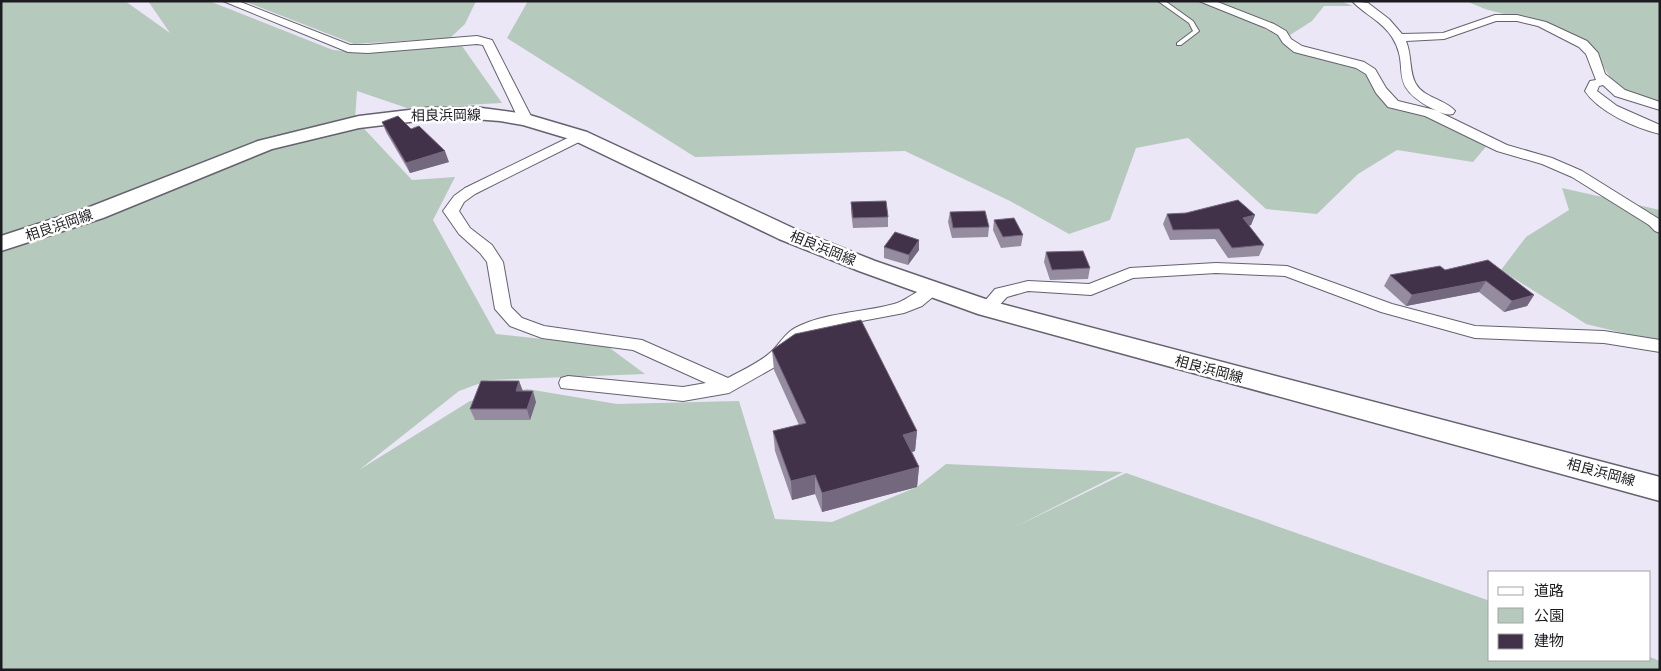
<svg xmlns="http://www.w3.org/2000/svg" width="1661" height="671" font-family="Raleway,'Noto Sans JP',sans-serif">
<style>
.green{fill:#b5c9bc}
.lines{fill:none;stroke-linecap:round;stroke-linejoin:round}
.lane-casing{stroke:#65626e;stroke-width:2}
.street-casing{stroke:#65626e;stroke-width:2}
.secondary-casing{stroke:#65626e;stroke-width:3}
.lane{fill:#fff;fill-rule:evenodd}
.street{fill:#fff;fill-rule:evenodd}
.secondary{fill:#fff;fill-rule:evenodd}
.wall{fill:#968ca0}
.shaded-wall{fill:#74687e}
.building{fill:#41324a;stroke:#74687e}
.labels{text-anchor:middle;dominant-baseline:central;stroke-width:5;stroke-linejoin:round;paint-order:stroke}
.street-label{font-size:14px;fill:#1c1b20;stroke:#fff}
</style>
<rect width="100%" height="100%" fill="#ebe7f6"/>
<!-- green -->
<path class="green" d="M1,1H125L170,33L148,1H209L333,50L367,53L462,46L502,103L407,108L357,91L355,119L412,180L455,177L433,220L496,334L607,346L645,374L489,380L459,391L359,470L470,401L527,389L617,404L739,401L775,519L832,522L917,487L946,464L1123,472L1009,530L1126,473L1490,601V660H1650V657L1660,661V670H1Z
M244,1H476L465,24L450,38L354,44Z
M528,1H1340L1353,6H1324L1312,21L1290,35L1240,15L1287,41L1371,72L1393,104L1494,137L1473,162L1397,150L1358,174L1317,214L1266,209L1188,138L1136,148L1110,220L1069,234L1010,201L905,151L695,157L507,38Z
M1466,1H1660V101L1620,93L1590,45L1542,24L1485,9Z
M1562,188L1660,210V342L1586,324L1501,270L1526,237L1569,210Z"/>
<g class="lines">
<!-- lane casing -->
<g class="lane-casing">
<path id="lane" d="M1158,1H1165L1193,21L1199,31L1198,32L1181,45H1177V43L1193,31L1189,23Z"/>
</g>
<!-- street casing -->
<g class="street-casing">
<path id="street" d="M223,1H238L350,45H368L477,36L492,40L533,120L526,124L519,120L483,45L477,44L368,53L348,52Z
M1199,1H1215L1274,24L1286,31L1291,39L1302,46L1364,62L1375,69L1386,88L1398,101L1435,110L1507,145L1552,158L1582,171L1659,219L1660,233L1655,231L1649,225L1572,177L1542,164L1497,151L1425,116L1388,107L1376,93L1366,74L1356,68L1294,52L1283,43L1278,35L1266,28Z
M1352,1L1368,3L1389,19L1402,34L1443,33L1495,15H1517L1546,22L1587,41L1598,53L1605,74L1625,90L1660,102V110L1615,96L1603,85L1599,86L1597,91L1617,106L1660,125V134C1635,128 1599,112 1585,91L1590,81L1596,80L1586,54L1579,47L1538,26L1517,21H1496L1444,39L1406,41C1412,55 1409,73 1416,84C1424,98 1445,99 1455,111L1453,114C1445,116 1438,111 1431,108C1385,83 1412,69 1392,37C1382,21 1364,14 1352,1Z
M580,132L587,136L585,139L475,194L464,202L459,211L470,228L492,245L503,262L511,307L522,318L544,326L642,340L728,378C742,370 759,363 771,352C779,345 785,333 795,328C826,312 861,313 894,304C909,300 925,282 939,286L941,290L922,306L904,313L830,327L805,337L782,363L729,393L683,401L561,388L559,383L561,378L568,376L683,387L706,383L633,350L542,338L510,326L495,309L487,262L480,253L459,234L443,211L454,196L465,188Z
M1216,263L1287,266L1392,304L1475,326L1604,331L1660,340V352L1604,343L1475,338L1381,312L1285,276L1216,273L1133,278L1091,295L1028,291L1007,297L993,312L987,314L981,312L979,308L995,289L1028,281L1089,284L1130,268Z"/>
</g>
<!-- secondary casing -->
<g class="secondary-casing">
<path id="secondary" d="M474,107L526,114L587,132L795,229L875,261L994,302L1660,477V501L978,314L859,271L779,239L573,140L523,125L500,121L474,119L426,120L359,128L272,149L103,218L1,251V236L87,208L258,141L359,116L426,108Z"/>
</g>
<!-- lane -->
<use href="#lane" class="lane"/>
<!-- street -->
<use href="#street" class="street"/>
<!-- secondary -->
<use href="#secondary" class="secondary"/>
</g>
<!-- wall -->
<path class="wall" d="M382,122L411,129L449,162L410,173L386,132Z
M851,202L888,217V227L853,228L851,212Z
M950,212L989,227L988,237L952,238L948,222Z
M1167,214L1255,215L1251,225L1249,226L1264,245L1259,256L1228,258L1215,239L1170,240L1163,224Z
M994,220L1023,235L1021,246L1001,248L993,230Z
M884,247L919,250L908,265L884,258Z
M1046,252L1090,268L1088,279L1050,280L1044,262Z
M1488,260L1534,295L1527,306L1504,312L1479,292L1406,306L1384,286L1390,275L1445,270Z
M772,350L917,431L915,451L912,452L919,467L917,487L822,512L815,494L792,500L775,451L773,431L799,425L774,370Z
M519,381L523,391L536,402L530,420H475L470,409Z"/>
<!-- shaded-wall -->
<path class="shaded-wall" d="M445,151L449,162L410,173L406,163Z
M1255,215L1251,225L1239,228L1243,218Z
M919,240V250L908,265L909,255Z
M1486,281L1479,292L1406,306L1412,295Z
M1534,295L1527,306L1504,312L1512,301Z
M519,381L523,392L516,391Z
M533,391L536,402L530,420L527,409Z
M917,431L915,451L902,455L903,435Z
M919,467L917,487L822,512V493Z
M815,475V494L792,500L791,481Z"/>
<!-- building -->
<path class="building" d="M398,116L411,129L419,126L445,151L406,163L382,122Z
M1238,200L1255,215L1243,218L1264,245L1232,248L1219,229L1173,230L1167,214L1186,213Z
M886,201L888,217L853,218L851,202Z
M985,211L989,227L953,228L950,212Z
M1014,218L1023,235L1003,237L994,220Z
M895,232L919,240L909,255L884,247Z
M1083,251L1090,268L1052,270L1046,252Z
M1488,260L1534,295L1512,301L1486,281L1412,295L1390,275L1440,266L1445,270Z
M861,320L917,431L903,435L919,467L822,493L815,475L791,481L773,431L806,423L772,350L795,334Z
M481,381H519L516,391H533L527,409H470Z"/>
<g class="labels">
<!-- street labels -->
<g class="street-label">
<text transform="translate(446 115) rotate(-1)">相良浜岡線</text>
<text transform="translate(59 225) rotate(-19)">相良浜岡線</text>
<text transform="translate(823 248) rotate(22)">相良浜岡線</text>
<text transform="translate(1209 369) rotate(15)">相良浜岡線</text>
<text transform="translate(1601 472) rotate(15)">相良浜岡線</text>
</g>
</g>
<!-- border -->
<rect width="1661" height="671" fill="none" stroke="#1c1b20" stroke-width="5"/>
<!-- legend -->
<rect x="1488" y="571" width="162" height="90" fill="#ffffff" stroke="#a4a4a6"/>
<rect x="1498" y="587" width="25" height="8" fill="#ffffff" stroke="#a4a4a6"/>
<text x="1534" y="596" font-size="15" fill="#1c1b20">道路</text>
<rect x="1498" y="608" width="25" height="15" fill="#b5c9bc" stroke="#a4a4a6"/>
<text x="1534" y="621" font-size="15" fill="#1c1b20">公園</text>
<rect x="1498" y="634" width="25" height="15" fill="#41324a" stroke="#a4a4a6"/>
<text x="1534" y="646" font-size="15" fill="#1c1b20">建物</text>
</svg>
